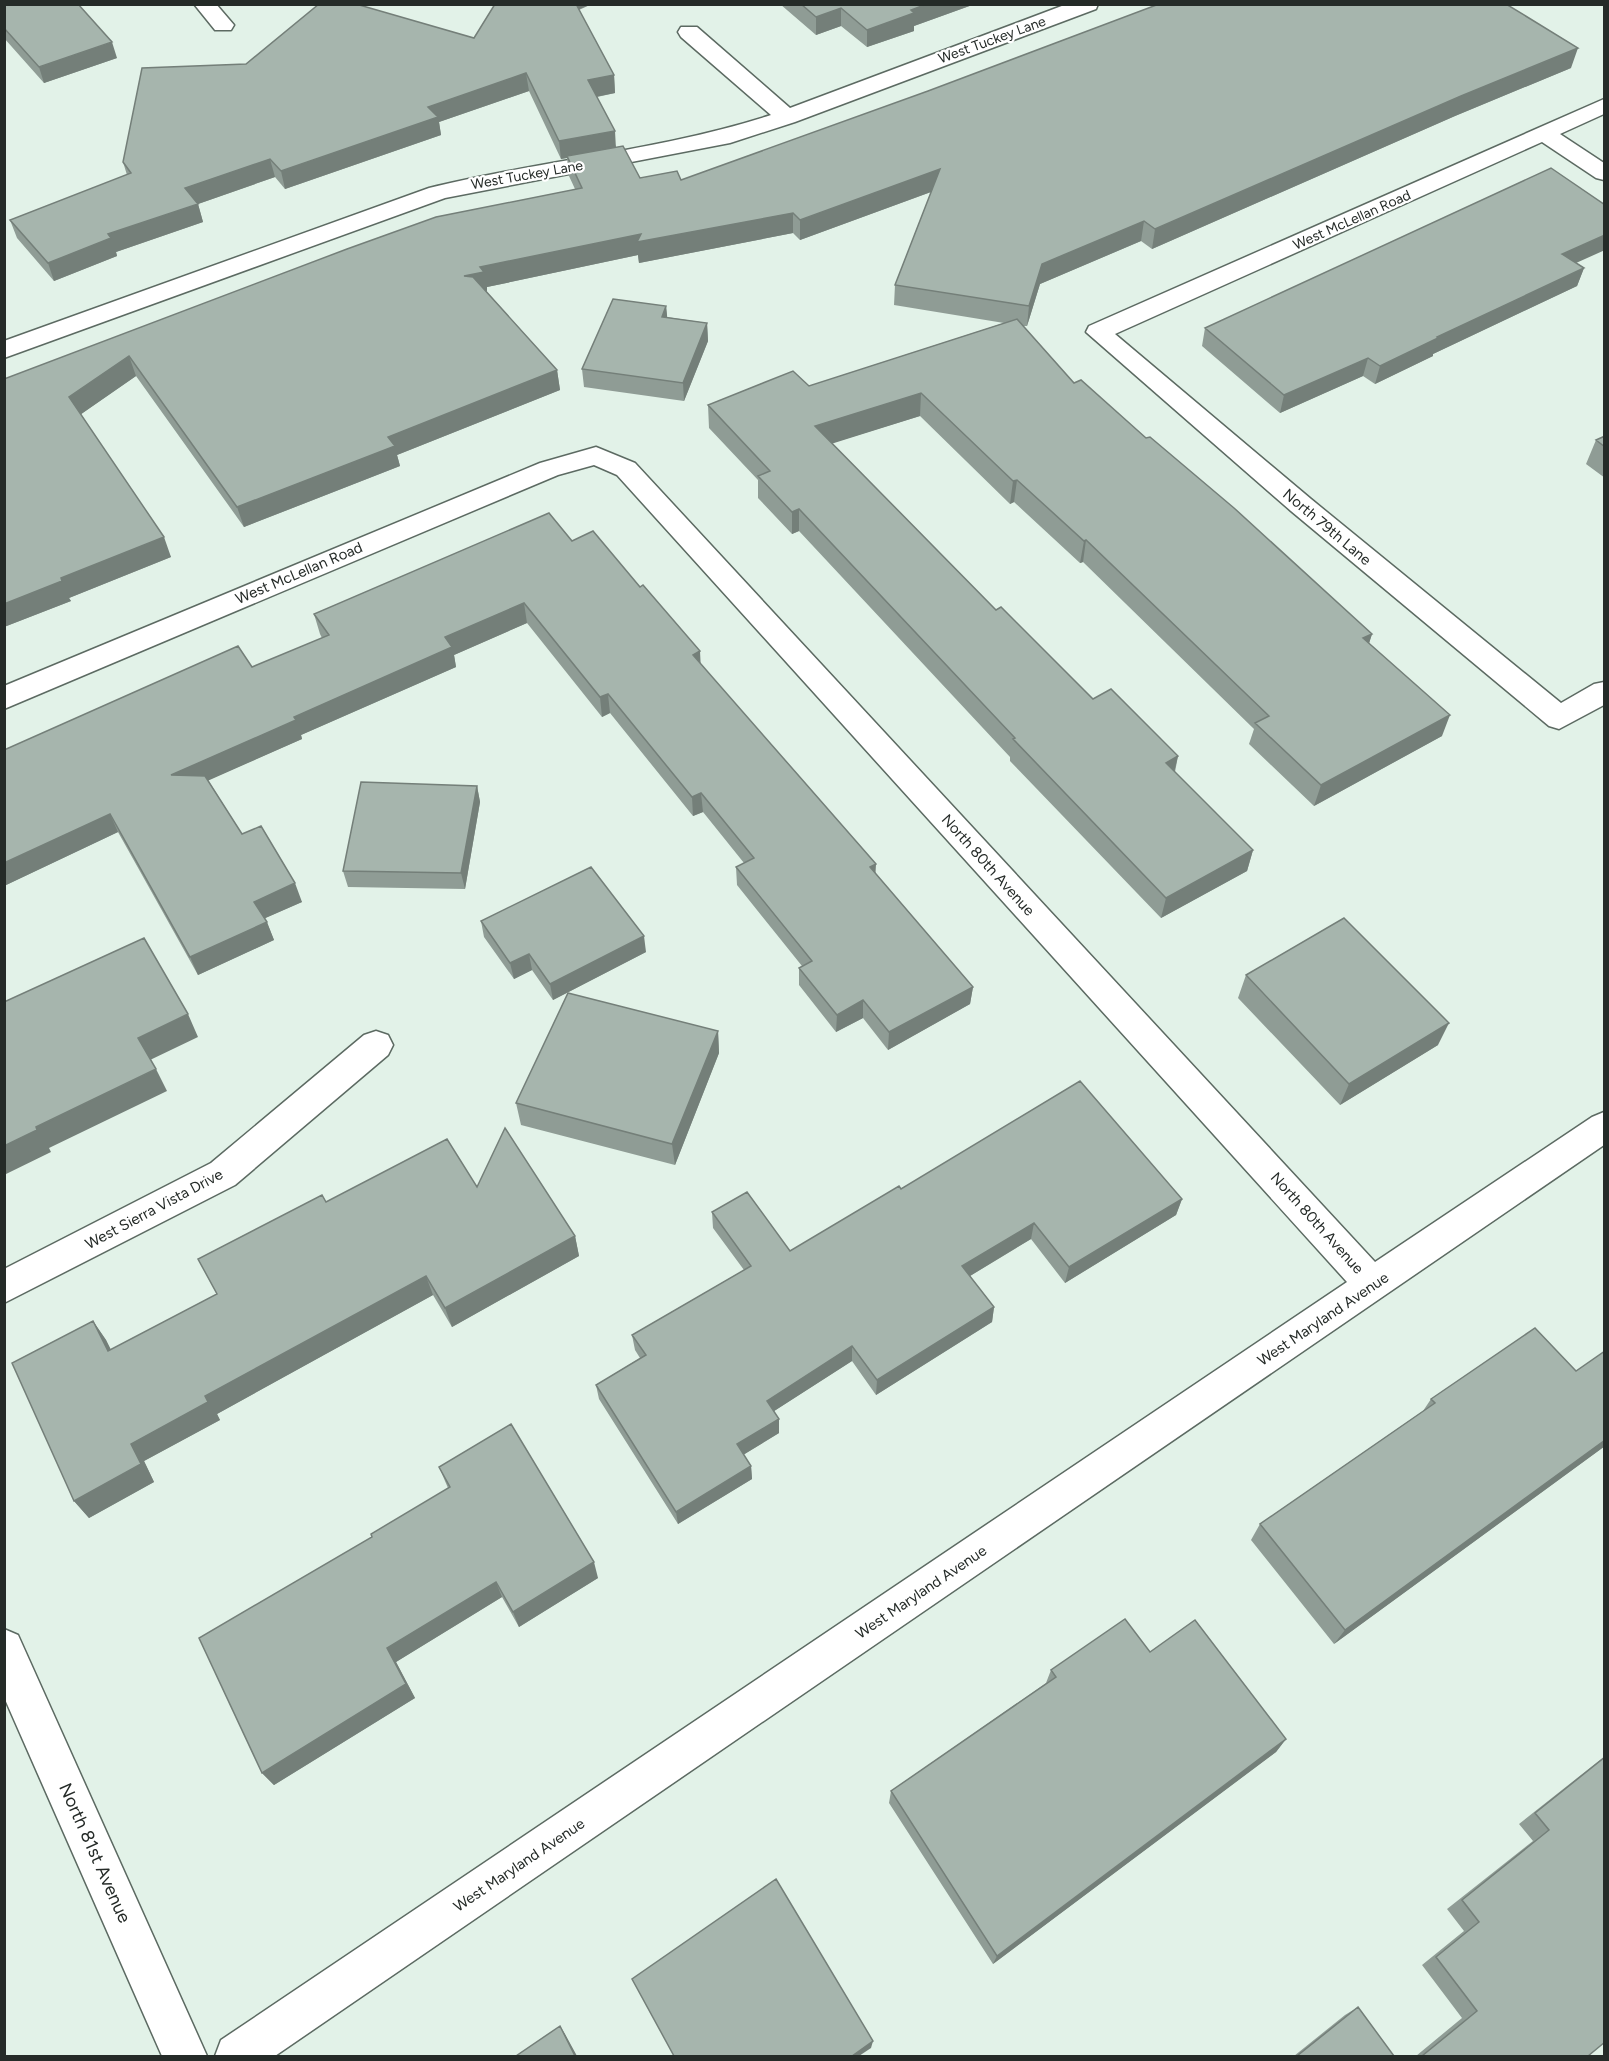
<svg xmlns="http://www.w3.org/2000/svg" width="1609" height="2061" font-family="Figtree,sans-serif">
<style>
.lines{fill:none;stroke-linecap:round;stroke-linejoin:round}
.street-casing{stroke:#5c6a62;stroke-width:3}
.street{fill:#fff;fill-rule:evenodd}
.wall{fill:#8f9c95}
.shaded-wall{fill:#747f79}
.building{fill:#a6b5ad;stroke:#747f79;stroke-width:1.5}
.labels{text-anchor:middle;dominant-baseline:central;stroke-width:4.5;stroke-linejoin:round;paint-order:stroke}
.far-street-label{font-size:14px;fill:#252b28;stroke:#fff}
.street-label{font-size:15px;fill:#252b28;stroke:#fff}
.near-street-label{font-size:18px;fill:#252b28;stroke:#fff}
</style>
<rect width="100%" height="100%" fill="#e2f2e8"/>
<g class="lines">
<!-- street casing -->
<g class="street-casing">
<path id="street" d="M194,4H216L234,25L231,30H215Z
M1067,4H1098L1096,9L795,122L730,143L445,198L4,358V341L429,188C542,160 659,151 771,115L681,37L678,32L681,27H697L790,108Z
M1604,99V114L1560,134L1604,163V180L1596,178L1542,142L1115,334L1311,499L1561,703L1594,684L1604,682V705L1559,729L1549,726L1291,511L1086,332L1089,326Z
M596,447L635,463L1375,1262L1592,1117L1604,1112V1145L275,2056H215L221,2040L1347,1282L617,475L594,465L558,475L4,709V686L540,463Z
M376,1031L388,1035L393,1045L388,1055L235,1185L4,1303V1269L211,1163L364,1035Z
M4,1629L18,1635L207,2056H162L4,1697Z"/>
</g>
<!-- street -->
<use href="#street" class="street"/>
</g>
<!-- wall -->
<path class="wall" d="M4,4L117,58L44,83L4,38Z
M495,4H592L579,10L614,75L615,93L597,97L616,147L640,178L681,180L1571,68L1455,116L1152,249L1141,241L1040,284L1027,326H1023L1074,383L1146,438L1372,634L1369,643L1442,736L1314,806L1249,744L1254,729L1083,562L1080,563L1014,502L1010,504L920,416L832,443L996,610L1093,699L1178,756L1175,772L1253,850L1247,871L1161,918L1010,761V757L799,531L792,534L758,498V480L709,428L708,405L809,386L1004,323L894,305L895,285L931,192L800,240L793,233L639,263L638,255L487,287V292L557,370L560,390L397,455L400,466L244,527L136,376L81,414L171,557L69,598L71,601L4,627V379L575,189L569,176L567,158L561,159L529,91L439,122L441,135L285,189L275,177L198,204L203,222L116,252L117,256L54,281L17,238L10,220L127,175L123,162L246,64L474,38Z
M780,4H975L914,26V31L867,47L841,26L816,35Z
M1576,263L1584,268L1577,286L1433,354V356L1375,384L1363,376L1280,413L1202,346L1205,328Z
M666,306L667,317L707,323L708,341L684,401L584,387L582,369Z
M1605,436V478L1586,464L1596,440Z
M572,541L701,664L875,873L973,987L970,1004L888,1050L863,1018L836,1032L799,985V968L802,966L737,885L736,867L744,863L703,812L693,816L610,713L602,717L527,623L454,655L456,667L301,735L302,739L208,780L242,834L302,902L265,918L274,940L198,975L118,832L4,886L252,667L322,638L320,634L314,614Z
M477,786L480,802L465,889L348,887L343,871Z
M481,921L646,952L553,1000L532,970L514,979L484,937Z
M1246,975L1438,1045L1340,1105L1238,998Z
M718,1031L719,1053L675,1165L521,1125L516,1103Z
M477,1187L575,1236L579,1256L452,1327L433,1295L217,1414L220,1420L144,1461L154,1482L89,1518L74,1501L93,1321L106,1340L111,1350L217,1294L326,1202Z
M901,1189L1182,1199L1176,1215L1065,1283L1031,1239L970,1276L994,1307L992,1322L876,1395L852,1361L774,1411L779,1433L743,1455L751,1466L752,1479L678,1524L599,1399L596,1385L640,1358L635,1350L632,1335L744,1270L713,1228L712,1212L790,1251Z
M1605,1351V1446L1334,1644L1251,1540L1260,1524L1423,1411L1431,1399L1576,1371Z
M439,1467L598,1578L519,1627L502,1597L396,1662L415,1698L274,1785L262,1773L448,1488Z
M1150,1652L1286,1739L1276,1752L993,1964L889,1803L891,1791L1046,1683L1051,1670Z
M1605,1756V2042L1588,2056H1416L1462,2018L1422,1965L1464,1931L1447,1909L1533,1841L1519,1824Z
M1358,2007L1394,2056H1294L1345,2015Z"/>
<!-- shaded-wall -->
<path class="shaded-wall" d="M572,4H592L572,12Z
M927,4H975L914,26V31L867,47V30L911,10Z
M841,8V26L816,35V17Z
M112,42L117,58L44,83L39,67Z
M1578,48L1571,68L1455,116L1152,249L1155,229L1461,96Z
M526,73L529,91L439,122L441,135L285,189L281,171L428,107Z
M614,75L615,93L590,98L588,80Z
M615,131L616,149L561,159L559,141Z
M270,159L275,177L198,204L203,222L116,252L117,256L54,281L48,263L108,234L185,188Z
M940,169L939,189L800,240V220Z
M793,213V233L639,263L638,255L487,287V292L467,296L464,276L480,267L641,234Z
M1144,221L1141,241L1040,284L1027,326L1029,306L1042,264Z
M1605,235V250L1556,272L1562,254Z
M1584,268L1577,286L1433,354V356L1375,384L1380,366L1437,337Z
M666,306L668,324L662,317Z
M707,323L708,341L684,401L683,383Z
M129,356L136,376L77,417L69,397Z
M1368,358L1363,376L1280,413L1284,395Z
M557,370L560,390L397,455L400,466L244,527L237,507L388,437Z
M921,393L920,416L815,449V426Z
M1017,480L1014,502L1010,504L1013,481Z
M799,509V531L792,534V512Z
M164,537L171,557L69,598L71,601L4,627V604L61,578Z
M1086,540L1083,562L1080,563L1084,541Z
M524,603L527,623L454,655L456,667L301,735L302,739L178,794L171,775L294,717L445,637Z
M1372,634L1365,656L1363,638Z
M700,651L701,671L693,655Z
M608,694L610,713L602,717L600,697Z
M1450,715L1442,736L1314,806L1321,785Z
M1178,756L1173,777L1166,763Z
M477,786L480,802L465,889L461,873Z
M701,793L703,812L693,816L692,797Z
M110,814L118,832L4,886V863Z
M1253,850L1247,871L1161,918L1166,898Z
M876,864L875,882L870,867Z
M295,883L302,902L261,920L254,902Z
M267,922L274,940L198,975L190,957Z
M644,936L646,952L553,1000L550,984Z
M529,954L532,970L514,979L510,963Z
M973,987L970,1004L888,1050L889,1032Z
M863,1000V1018L836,1032L837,1015Z
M188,1014L198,1037L150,1060L138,1038Z
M1449,1023L1438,1045L1340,1105L1349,1084Z
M718,1031L719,1053L675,1165L672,1144Z
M156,1069L167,1091L49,1148L51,1152L4,1175V1146L36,1127Z
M1182,1199L1176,1215L1065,1283L1069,1267Z
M1034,1223L1031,1239L960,1282L962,1266Z
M575,1236L579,1256L452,1327L445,1308Z
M426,1276L433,1295L217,1414L220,1420L144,1461L154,1482L89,1518L74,1501L131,1444L205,1396Z
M994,1307L992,1322L876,1395L877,1380Z
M93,1321L106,1340L121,1370L108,1351Z
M852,1346V1361L768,1415L767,1401Z
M779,1419V1433L738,1458L737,1444Z
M1605,1440V1446L1334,1644L1345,1630Z
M751,1466L752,1479L678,1524L676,1512Z
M594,1562L598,1578L519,1627L513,1612Z
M496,1582L502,1597L396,1662L415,1698L274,1785L262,1773L387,1648Z
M1286,1739L1276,1752L993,1964L997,1956Z
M560,2026L565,2034L577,2056H575Z
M873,2041L871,2048L859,2056H852Z"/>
<!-- building -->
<path class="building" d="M7,4H78L112,42L39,67L4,28V5Z
M319,4H356L474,38L495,4H576L614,75L588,80L615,131L559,141L526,73L428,107L438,117L281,171L270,159L185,188L198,204L108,234L111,238L48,263L10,220L131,173L123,162L142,68L246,64Z
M801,4H927L911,10L914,13L867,30L841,8L816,17Z
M1159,4H1506L1578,48L1461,96L1155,229L1144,221L1042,264L1029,306L895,285L940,169L800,220L793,213L637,242L641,234L480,267L484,272L464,276L473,277L557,370L388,437L395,446L237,507L129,356L69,397L164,537L61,578L62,581L4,604V379L347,249L436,217L582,188L567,156L623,146L640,178L677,171L681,180L928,91Z
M1551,168L1605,205V235L1562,254L1584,268L1437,337L1438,338L1380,366L1368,358L1284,395L1205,328Z
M613,299L666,306L662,317L707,323L683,383L582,369Z
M1017,319L1074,383L1081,380L1146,438L1150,437L1234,508L1372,634L1363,638L1450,715L1321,785L1255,723L1269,716L1086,540L1084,541L1017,480L1013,481L921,393L815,426L996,610L1001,607L1093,699L1111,689L1178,756L1166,763L1253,850L1166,898L1013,739L1015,738L799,509L792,512L758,476L770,471L708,405L793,371L809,386Z
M1605,436V447L1596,440Z
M549,513L572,541L593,531L640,587L643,585L700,651L693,655L876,864L870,867L973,987L889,1032L863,1000L837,1015L799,968L812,961L736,867L754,858L701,793L692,797L608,694L600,697L524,603L445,637L452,647L294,717L296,720L171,775L205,776L242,834L261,826L295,883L254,902L267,922L190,957L110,814L4,863V750L238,646L252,667L329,635L314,614Z
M361,782L477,786L461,873L343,871Z
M591,867L644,936L550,984L529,954L510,963L481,921Z
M1344,918L1449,1023L1349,1084L1246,975Z
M144,938L188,1014L138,1038L156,1069L36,1127L37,1130L4,1146V1002Z
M568,993L718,1031L672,1144L516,1103Z
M1080,1081L1182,1199L1069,1267L1034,1223L962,1266L994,1307L877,1380L852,1346L767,1401L779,1419L737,1444L751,1466L676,1512L596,1385L646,1355L632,1335L751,1266L712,1212L747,1192L790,1251L899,1186L901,1189Z
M505,1128L575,1236L445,1308L426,1276L205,1396L208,1402L131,1444L141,1464L74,1501L12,1363L93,1321L108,1351L217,1294L198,1259L322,1195L326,1202L447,1139L477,1187Z
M1535,1328L1576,1371L1605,1351V1440L1345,1630L1260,1524L1435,1403L1431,1399Z
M511,1424L594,1562L513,1612L496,1582L387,1648L406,1684L262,1773L199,1638L372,1537L371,1534L450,1487L439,1467Z
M1125,1619L1150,1652L1195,1620L1286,1739L997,1956L891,1791L1056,1677L1051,1670Z
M1605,1757V2042L1588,2056H1422L1477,2011L1436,1957L1479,1922L1462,1900L1549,1830L1535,1813Z
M776,1879L873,2041L852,2056H674L632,1979Z
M1358,2007L1394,2056H1297Z
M560,2026L575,2056H516Z"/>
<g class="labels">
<!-- far-street labels -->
<g class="far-street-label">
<text transform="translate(992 40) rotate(-20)">West Tuckey Lane</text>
<text transform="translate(527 175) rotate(-10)">West Tuckey Lane</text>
<text transform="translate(1352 220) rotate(-24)">West McLellan Road</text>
</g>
<!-- street labels -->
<g class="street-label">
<text transform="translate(1327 527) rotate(40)">North 79th Lane</text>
<text transform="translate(299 573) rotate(-23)">West McLellan Road</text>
<text transform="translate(988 865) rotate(48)">North 80th Avenue</text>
<text transform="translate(154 1209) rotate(-28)">West Sierra Vista Drive</text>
<text transform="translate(1317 1223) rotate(48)">North 80th Avenue</text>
<text transform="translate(1323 1319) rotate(-34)">West Maryland Avenue</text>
<text transform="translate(921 1592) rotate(-34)">West Maryland Avenue</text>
<text transform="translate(519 1865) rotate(-34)">West Maryland Avenue</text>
</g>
<!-- near-street labels -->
<g class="near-street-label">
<text transform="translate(95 1853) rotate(66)">North 81st Avenue</text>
</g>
</g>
<!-- border -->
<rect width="1609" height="2061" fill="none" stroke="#252b28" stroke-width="12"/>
</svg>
